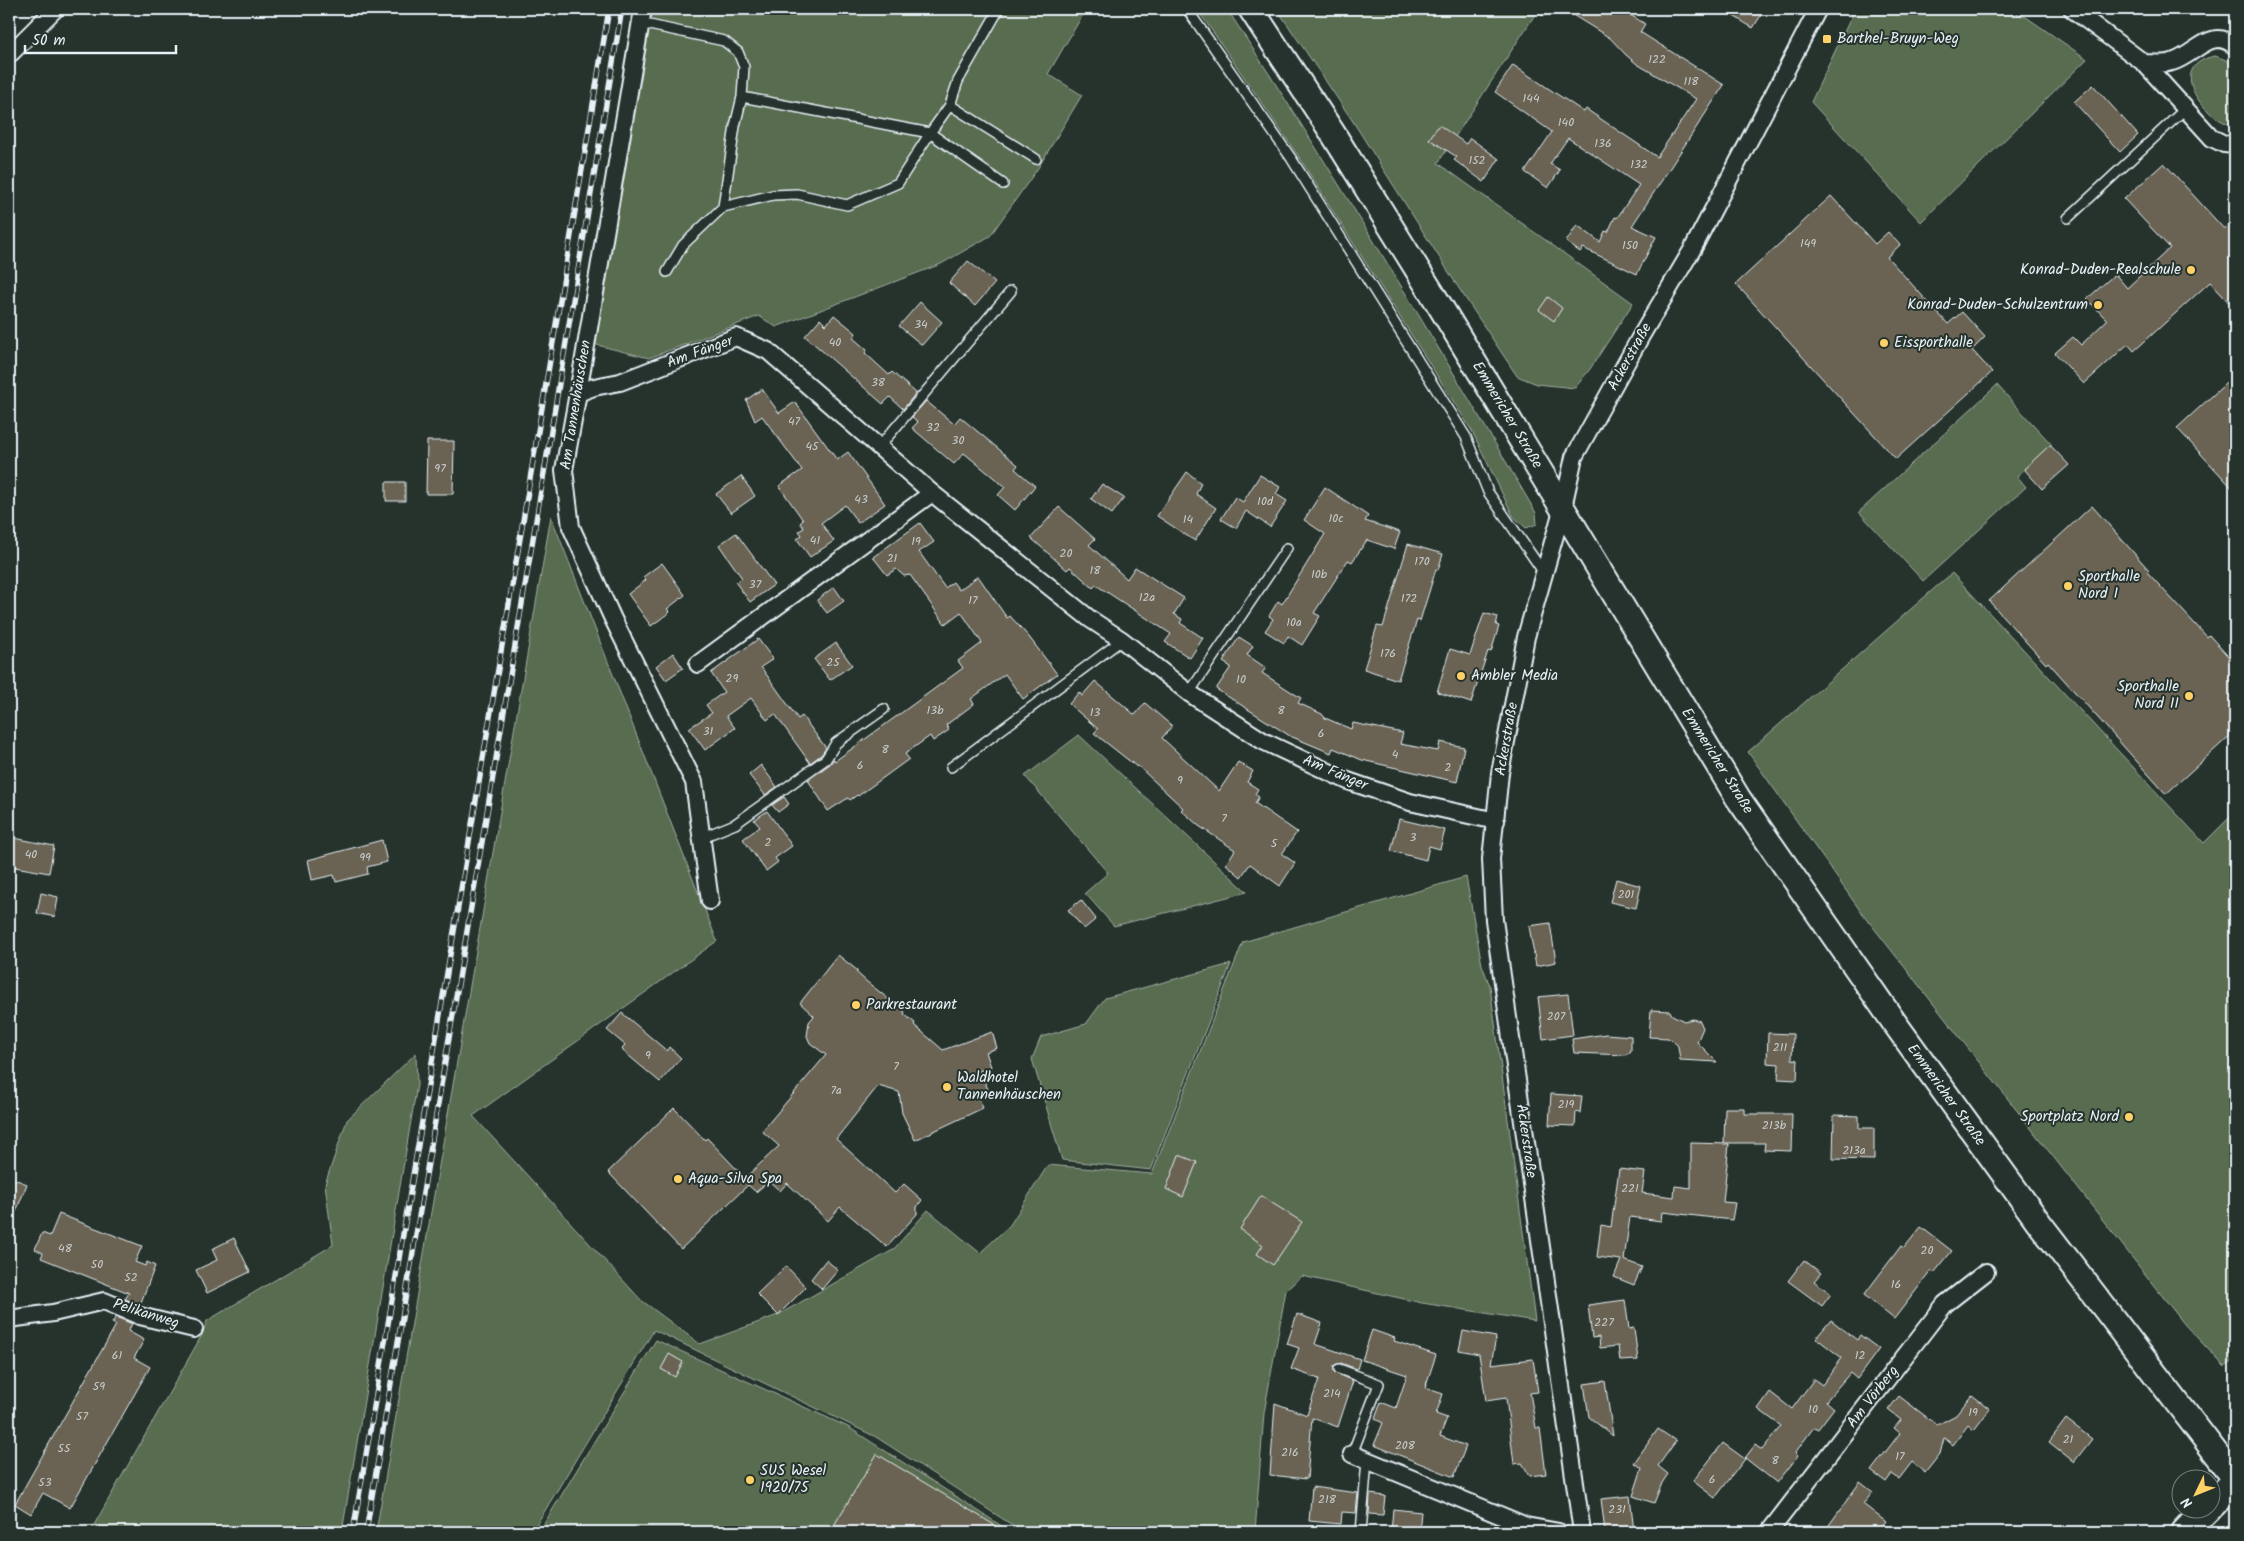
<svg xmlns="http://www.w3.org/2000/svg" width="2244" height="1541" font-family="Kalam,sans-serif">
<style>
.green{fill:#586c4f;stroke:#a0aea4}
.building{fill:#6a6452;stroke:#e8f1f8}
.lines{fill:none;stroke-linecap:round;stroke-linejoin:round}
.lane-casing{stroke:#e8f1f8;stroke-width:12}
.street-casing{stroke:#e8f1f8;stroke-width:20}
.secondary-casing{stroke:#e8f1f8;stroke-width:28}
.primary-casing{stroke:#e8f1f8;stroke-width:30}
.lane{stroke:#26332d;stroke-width:9}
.street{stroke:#26332d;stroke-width:16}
.secondary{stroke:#26332d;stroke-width:24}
.primary{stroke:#26332d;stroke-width:26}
.rail-casing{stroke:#e8f1f8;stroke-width:5.5}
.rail{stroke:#26332d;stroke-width:4;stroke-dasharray:11;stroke-linecap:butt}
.poi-dot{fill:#ffd166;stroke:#26332d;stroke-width:2}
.labels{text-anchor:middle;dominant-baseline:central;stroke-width:4;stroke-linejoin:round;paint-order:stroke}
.number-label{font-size:12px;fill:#c8cece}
.poi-label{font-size:15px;fill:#e8f1f8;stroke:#26332d;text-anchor:start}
.street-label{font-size:15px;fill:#e8f1f8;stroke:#26332d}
</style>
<rect width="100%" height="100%" fill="#26332d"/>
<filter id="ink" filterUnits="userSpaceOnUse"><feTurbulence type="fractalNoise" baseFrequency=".02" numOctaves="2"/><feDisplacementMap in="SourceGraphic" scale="10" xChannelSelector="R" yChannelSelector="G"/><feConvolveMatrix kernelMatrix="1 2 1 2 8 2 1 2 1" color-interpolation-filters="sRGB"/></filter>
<g filter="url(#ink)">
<!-- green -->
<path class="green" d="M653,9H1083L1085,11L1048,74L1082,95L1038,168L990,236L941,264L776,327L759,316L649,358L593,344L649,10Z
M1197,9H1227C1335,174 1436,342 1536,513L1537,524L1526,528L1513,516L1472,431L1297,154Z
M1277,9H1531L1536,13L1438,163L1633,303L1590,369L1575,388L1537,384L1517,376L1462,293L1352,120Z
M1855,9H2008L2026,17L2087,59L1921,222L1811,102Z
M2215,56L2229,61L2235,68V124C2213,128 2159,67 2215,56Z
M1997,385L2052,445L2017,476L2026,487L1923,581L1859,512Z
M551,516L717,941L473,1116L641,1300L700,1344L778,1315L893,1250L928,1210L980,1253L1010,1225L1048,1165L1152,1174L1243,942L1466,877L1482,965L1490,986L1535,1321L1422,1303L1302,1276L1286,1290L1264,1413L1255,1532H1023L876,1437L654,1330L532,1532H376Z
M1952,573L2204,843L2235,812V1360L2225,1367L2185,1325L1859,909L1748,752Z
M1079,735L1247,892L1114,926L1085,893L1108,873L1025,776Z
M1231,964L1151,1170L1062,1160L1032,1059L1041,1037L1086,1024L1105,998Z
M416,1053L417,1085L342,1532H90L202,1335L207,1321L333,1245L325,1184L347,1120Z
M656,1340L848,1427L1011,1532H539Z"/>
<!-- building -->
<path class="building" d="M1563,9H1621L1645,24L1640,32L1724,85L1632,226L1656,237L1637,274L1583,248L1580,252L1566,242L1577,225L1600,242L1605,231L1608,232L1615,217L1617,218L1639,185L1568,138L1550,164L1560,170L1548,188L1525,172L1552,132L1495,92L1513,65L1584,112L1586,109L1657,157L1696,99L1637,64L1626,55L1610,38Z
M1722,9H1765L1753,28Z
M2093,85L2138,135L2120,152L2074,102Z
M1439,125L1466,144L1470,138L1499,159L1484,182L1454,160L1457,157L1429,139Z
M2164,163L2224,229L2235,218V309L2210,282L2134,351L2128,344L2084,384L2055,353L2073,337L2081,345L2107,320L2087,299L2115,274L2127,288L2170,248L2124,199Z
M1831,196L1875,244L1888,232L1900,245L1887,257L1948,324L1962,312L1985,337L1972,350L1992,372L1896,459L1736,284Z
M968,261L995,283L975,306L949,283Z
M1548,297L1562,308L1554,321L1539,310Z
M920,302L942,322L922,345L899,326Z
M834,315L856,333L853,338L867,350L865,353L889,375L892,372L916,393L903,409L890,397L883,404L805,336L820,319L826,325Z
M2235,375V491L2177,428Z
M762,389L779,413L795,402L837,460L848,452L885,504L858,523L845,505L821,523L834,541L810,557L797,539L802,535L799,531L804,528L800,523L803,520L779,486L802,470L762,416L755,421L746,400Z
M926,401L954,424L960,417L1018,465L1015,469L1035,486L1015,510L998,495L1005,487L964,453L954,464L912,428L918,422L912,417Z
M427,441H454L453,494H426Z
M2050,445L2069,465L2042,489L2024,469Z
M1187,472L1201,483L1196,494L1216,508L1195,541L1157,516Z
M1260,475L1280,487L1276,494L1287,501L1270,527L1246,511L1236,528L1221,519L1235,497L1243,502Z
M741,476L755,496L731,513L716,494Z
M386,482H405V501H386Z
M1102,484L1124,498L1112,514L1091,499Z
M1325,487L1368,516L1365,521L1400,532L1394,549L1367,540L1352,562L1348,560L1314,613L1320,616L1302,645L1288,636L1284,643L1265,631L1273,619L1269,616L1278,601L1282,604L1325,534L1304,520Z
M2092,506L2149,570L2147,572L2207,637L2209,635L2235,664V731L2166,794L2048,662L2046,664L1989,601Z
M1059,507L1095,539L1089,545L1127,579L1135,567L1184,598L1174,614L1182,619L1180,623L1203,638L1190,658L1165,642L1171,634L1096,585L1093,588L1070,567L1067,570L1031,538Z
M920,523L934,542L919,552L945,588L953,582L959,590L978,576L1007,618L1010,616L1029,637L1057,674L1023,699L1005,674L971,699L974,704L946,725L949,730L933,741L930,736L905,754L909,759L858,796L857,795L850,800L848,798L828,811L808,780L830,764L834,759L835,761L963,668L958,661L982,643L961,612L945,624L910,575L904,576L896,569L887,575L873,557Z
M736,533L774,585L750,602L736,583L742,578L719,545Z
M1408,544L1443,554L1438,570L1436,569L1420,621L1417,620L1398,680L1364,669L1377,626L1383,627Z
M662,563L685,595L667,609L670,612L651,626L628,594L646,580L643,577Z
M834,587L844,601L827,613L817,600Z
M1484,613L1498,617L1496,625L1499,626L1491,652L1488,651L1471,703L1437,692L1450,649L1470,655Z
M1239,637L1253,646L1247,655L1266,668L1262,673L1301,698L1298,703L1322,714L1325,718L1351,729L1353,723L1403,733L1400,744L1438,751L1440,742L1464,747L1457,782L1362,760L1333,748L1331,753L1290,736L1216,689L1231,667L1223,662Z
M758,639L773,659L761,667L798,719L802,716L826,748L821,755L810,763L775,714L767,720L751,698L726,716L735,728L705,750L689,728L712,713L706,705L724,692L711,673Z
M836,643L852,665L830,680L814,659Z
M673,653L683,668L666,680L656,666Z
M1095,681L1135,715L1145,703L1172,726L1162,738L1219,791L1238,762L1253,771L1247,782L1258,789L1255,794L1259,797L1255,803L1297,832L1282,854L1295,863L1280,886L1250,864L1241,877L1226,864L1235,850L1199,826L1181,810L1183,808L1138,766L1137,767L1094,733L1098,729L1069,704L1079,692L1082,696Z
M761,765L777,787L765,795L749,775Z
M784,797L789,804L778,812L772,805Z
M767,811L792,846L775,858L778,862L766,871L743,839L760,827L754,820Z
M1399,819L1445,830L1440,849L1429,846L1426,860L1391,851Z
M9,837L54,846L49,873L15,867L16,864L9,863Z
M382,840L387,862L367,867L368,874L336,882L334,875L312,880L308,860Z
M1616,879L1641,886L1636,908L1610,902Z
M41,893L58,897L55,917L37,913Z
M1081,900L1096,919L1084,929L1068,910Z
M1550,923L1556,962L1536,966L1529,926Z
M838,955L858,971L856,972L867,982L905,1012L904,1014L915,1023L914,1025L943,1050L992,1032L997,1048L986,1052L991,1067L979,1071L988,1089L977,1094L983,1108L915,1140L902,1113L899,1092L878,1086L836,1139L895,1193L904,1184L922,1200L917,1207V1214L887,1247L840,1207L828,1221L787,1183L780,1191L769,1181L756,1192L748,1185L681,1249L608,1172L674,1108L705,1140L707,1138L745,1178L779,1146L762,1131L826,1055L810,1043L807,1036L809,1022L814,1016L800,1003Z
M1568,994L1573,1035L1543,1039L1538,997Z
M1651,1010L1670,1011L1672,1015L1684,1021L1693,1019L1700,1021L1703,1028L1697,1042L1717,1062L1680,1060L1678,1046L1673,1041L1668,1038L1649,1037Z
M622,1013L667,1051L669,1047L681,1058L660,1082L623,1051L622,1048L625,1045L607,1030Z
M1768,1033L1793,1034L1792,1059L1798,1060L1797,1080L1778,1079L1779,1064L1767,1063Z
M1606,1034L1631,1036V1051L1626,1055L1574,1053L1572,1039Z
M1551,1094L1582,1096L1580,1113L1576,1112L1575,1126L1549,1125Z
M1725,1108H1744V1114H1792L1791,1151L1764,1150L1765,1143H1724Z
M1834,1115L1859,1116V1128H1874V1160L1833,1159Z
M1691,1143L1729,1144L1723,1202L1735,1203L1732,1220L1662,1212L1661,1221L1630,1217L1624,1260L1642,1267L1634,1285L1614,1277L1621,1260L1597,1257L1601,1225L1611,1227L1619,1169L1645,1172L1642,1193L1674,1197L1675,1186L1691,1188Z
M1179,1155L1197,1162L1183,1197L1166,1189Z
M9,1177L27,1184L10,1227L9,1226Z
M1261,1196L1302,1222L1273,1265L1257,1254L1263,1245L1240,1229Z
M59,1214L142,1246L135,1262L145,1266L147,1262L155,1266L140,1305L125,1299L129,1293L41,1258L43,1253L35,1249L42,1233L50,1236Z
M1921,1227L1952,1251L1934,1273L1931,1271L1894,1319L1864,1295L1901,1246L1904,1248Z
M234,1238L250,1272L207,1293L196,1270L217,1260L212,1249Z
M826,1260L838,1270L822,1289L811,1279Z
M1804,1260L1821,1273L1814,1281L1831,1294L1822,1306L1788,1281Z
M786,1266L806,1287L778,1315L757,1294Z
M1625,1300L1629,1329L1634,1328L1638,1360L1620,1361L1618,1346L1600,1348L1599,1337L1592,1338L1588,1305Z
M1297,1314L1322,1323L1315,1344L1360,1359L1357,1369L1341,1363L1333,1366L1335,1373L1353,1381L1338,1427L1312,1418L1307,1479L1270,1475L1275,1403L1307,1415L1319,1379L1291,1369L1299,1348L1287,1344Z
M116,1317L132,1324L128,1331L144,1340L134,1358L150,1367L70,1508L43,1493L31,1514L15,1504L116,1325L112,1323Z
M1831,1320L1857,1340L1860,1335L1879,1349L1857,1379L1850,1373L1826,1401L1834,1408L1818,1429L1814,1427L1795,1453L1798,1456L1777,1483L1745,1458L1755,1445L1762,1450L1781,1426L1758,1409L1770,1392L1792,1409L1814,1379L1822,1385L1842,1358L1816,1338Z
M1372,1330L1395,1338L1394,1341L1436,1355L1425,1388L1443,1394L1436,1414L1447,1418L1440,1436L1466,1446L1454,1477L1374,1445L1383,1423L1375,1419L1381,1402L1396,1408L1407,1375L1362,1360Z
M1463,1331L1496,1337L1491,1364L1533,1359L1538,1392L1530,1393L1536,1428H1540L1546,1474L1530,1476L1522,1463L1514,1464L1506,1398L1486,1401L1479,1354L1459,1350Z
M669,1354L683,1362L675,1377L661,1369Z
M1605,1381L1613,1436L1589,1417L1584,1384Z
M1972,1395L1990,1409L1974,1430L1968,1425L1953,1445L1944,1438L1940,1454L1925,1473L1912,1462L1899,1479L1892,1474L1886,1482L1871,1471L1900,1433L1894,1428L1901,1420L1888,1410L1899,1396L1937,1425L1956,1415Z
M2066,1419L2092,1439L2074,1462L2049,1442Z
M1658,1429L1676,1441L1658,1466L1668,1474L1662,1483L1654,1503L1633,1496L1642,1468L1634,1463Z
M1723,1443L1745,1459L1715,1498L1693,1481Z
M877,1454L1006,1532H830Z
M1860,1482L1873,1492L1863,1504L1886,1522L1878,1532H1824Z
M1312,1487L1358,1493L1356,1513L1342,1512L1341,1524L1309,1521Z
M1370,1494L1385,1496L1383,1515L1369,1514Z
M1630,1496L1634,1532H1605L1601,1499Z
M1393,1509L1421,1512L1419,1532H1391Z"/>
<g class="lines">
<!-- lane casing -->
<g class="lane-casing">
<path id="lane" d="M999,9L958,81L950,105L930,133L1003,184
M1187,9L1291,158L1466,437L1488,492L1544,573
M1544,10L1545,9
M640,23L724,41L738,52L744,67L742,97L735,126L723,207L683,245L667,272
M950,105L1036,159
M723,207L773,195L797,194L847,205L898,183L930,133L742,97
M2068,218L2185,109
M879,447L1011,291
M1189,693L1287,548
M951,767L1122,640
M703,837L735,824L826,759L836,743L884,709
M1339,1369L1379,1384L1352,1454
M1361,1532L1367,1460"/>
</g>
<!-- street casing -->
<g class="street-casing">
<path id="street" d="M643,9L578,393L564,470L571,527L613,619L694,782L710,901
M2072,9L2144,63L2212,138L2224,144L2235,145
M9,55L55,9
M2144,63C2153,63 2163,65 2172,62C2196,55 2210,26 2235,46
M578,393L594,387L620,382L736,337L768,351L932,493L1090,619L1122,640L1189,693L1263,741L1348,781L1410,802L1496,821
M698,664L932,493
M9,1319L53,1313L104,1301L140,1316L194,1329
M1352,1454L1526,1526L1559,1532
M1582,1532L1494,920L1491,859L1500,773L1526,637L1563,507L1574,457L1641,336L1692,250L1818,9
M1769,1532L1945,1304L1986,1272"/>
</g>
<!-- secondary casing -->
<g class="secondary-casing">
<path id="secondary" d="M1251,9L1332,132L1440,306L1738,798L1896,1025L2040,1224L2235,1478"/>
</g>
<!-- primary casing -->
<g class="primary-casing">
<path id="primary" d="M2212,1505L2235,1481
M2185,1532L2208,1508"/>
</g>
<!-- lane -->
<use href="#lane" class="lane"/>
<!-- street -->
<use href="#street" class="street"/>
<!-- secondary -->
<use href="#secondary" class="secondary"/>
<!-- primary -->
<use href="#primary" class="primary"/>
<!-- rail casing -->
<g class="rail-casing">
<path id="rail" d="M353,1532L609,9
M366,1532L622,9"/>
</g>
<!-- rail -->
<use href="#rail" class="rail"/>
</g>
</g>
<!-- markers -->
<g class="poi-dot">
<rect x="1822" y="34" width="10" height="10" rx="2.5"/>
<circle cx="2191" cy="270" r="5"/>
<circle cx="2098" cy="305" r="5"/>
<circle cx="1884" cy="343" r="5"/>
<circle cx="2068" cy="586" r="5"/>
<circle cx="1461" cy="676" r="5"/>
<circle cx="2189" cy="696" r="5"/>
<circle cx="856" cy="1005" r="5"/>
<circle cx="947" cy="1087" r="5"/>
<circle cx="2129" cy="1117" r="5"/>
<circle cx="678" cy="1179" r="5"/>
<circle cx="750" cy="1480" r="5"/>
</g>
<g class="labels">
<!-- number labels -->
<g class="number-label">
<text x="1657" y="59">122</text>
<text x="1691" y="81">118</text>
<text x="1531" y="98">144</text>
<text x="1566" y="122">140</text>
<text x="1603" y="143">136</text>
<text x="1477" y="160">152</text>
<text x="1639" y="164">132</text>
<text x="1808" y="243">149</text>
<text x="1630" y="245">150</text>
<text x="921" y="324">34</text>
<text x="835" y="342">40</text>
<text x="878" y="382">38</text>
<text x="794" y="421">47</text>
<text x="933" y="427">32</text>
<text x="958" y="440">30</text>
<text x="812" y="446">45</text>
<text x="440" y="468">97</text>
<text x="861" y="499">43</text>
<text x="1265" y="501">10d</text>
<text x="1336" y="518">10c</text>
<text x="1188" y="519">14</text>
<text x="815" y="540">41</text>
<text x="916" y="541">19</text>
<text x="1066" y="553">20</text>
<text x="892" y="558">21</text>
<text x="1422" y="561">170</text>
<text x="1095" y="570">18</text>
<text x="1319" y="574">10b</text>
<text x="755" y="584">37</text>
<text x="1147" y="597">12a</text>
<text x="1409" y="598">172</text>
<text x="973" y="600">17</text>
<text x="1294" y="622">10a</text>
<text x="1388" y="653">176</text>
<text x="833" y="662">25</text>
<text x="732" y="678">29</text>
<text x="1241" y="679">10</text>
<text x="935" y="710">13b</text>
<text x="1281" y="710">8</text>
<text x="1095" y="712">13</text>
<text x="708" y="731">31</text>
<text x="1321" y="733">6</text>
<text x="885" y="749">8</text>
<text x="1395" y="754">4</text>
<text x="860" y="765">6</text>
<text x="1448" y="767">2</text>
<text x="1180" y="780">9</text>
<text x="1224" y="818">7</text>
<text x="1413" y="837">3</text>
<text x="768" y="842">2</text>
<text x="1274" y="843">5</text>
<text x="31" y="854">40</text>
<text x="365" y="857">99</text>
<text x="1626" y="894">201</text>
<text x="1556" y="1016">207</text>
<text x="1780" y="1047">211</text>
<text x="648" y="1055">9</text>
<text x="896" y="1066">7</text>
<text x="836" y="1090">7a</text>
<text x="1566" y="1104">219</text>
<text x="1774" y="1125">213b</text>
<text x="1854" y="1150">213a</text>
<text x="1630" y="1188">221</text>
<text x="65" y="1248">48</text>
<text x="1927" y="1250">20</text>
<text x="97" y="1264">50</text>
<text x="131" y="1277">52</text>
<text x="1896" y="1284">16</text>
<text x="1604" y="1322">227</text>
<text x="117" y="1355">61</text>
<text x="1860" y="1355">12</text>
<text x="99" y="1386">59</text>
<text x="1332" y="1393">214</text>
<text x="1813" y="1409">10</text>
<text x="1973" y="1412">19</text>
<text x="82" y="1416">57</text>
<text x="2068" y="1439">21</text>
<text x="1405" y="1445">208</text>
<text x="64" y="1448">55</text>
<text x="1290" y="1452">216</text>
<text x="1900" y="1456">17</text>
<text x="1775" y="1460">8</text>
<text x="1712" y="1479">6</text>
<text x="45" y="1482">53</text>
<text x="1327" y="1499">218</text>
<text x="1617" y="1509">231</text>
</g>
<!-- poi labels -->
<g class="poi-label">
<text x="1837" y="39">Barthel-Bruyn-Weg</text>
<text x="2181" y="270" text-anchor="end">Konrad-Duden-Realschule</text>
<text x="2088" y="305" text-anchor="end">Konrad-Duden-Schulzentrum</text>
<text x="1894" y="343">Eissporthalle</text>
<text x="2078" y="577">Sporthalle<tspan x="2078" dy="17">Nord I</tspan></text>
<text x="1471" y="676">Ambler Media</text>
<text x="2179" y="687" text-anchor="end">Sporthalle<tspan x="2179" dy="17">Nord II</tspan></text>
<text x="866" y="1005">Parkrestaurant</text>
<text x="957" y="1078">Waldhotel<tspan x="957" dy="17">Tannenhäuschen</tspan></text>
<text x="2119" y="1117" text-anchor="end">Sportplatz Nord</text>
<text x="688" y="1179">Aqua-Silva Spa</text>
<text x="760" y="1471">SUS Wesel<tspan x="760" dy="17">1920/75</tspan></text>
</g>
<!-- street labels -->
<g class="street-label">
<text transform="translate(700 352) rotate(-20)">Am Fänger</text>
<text transform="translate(1630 357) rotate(-61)">Ackerstraße</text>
<text transform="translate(576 405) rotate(-81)">Am Tannenhäuschen</text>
<text transform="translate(1507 415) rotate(59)">Emmericher Straße</text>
<text transform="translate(1507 739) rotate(-80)">Ackerstraße</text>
<text transform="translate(1717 761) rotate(58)">Emmericher Straße</text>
<text transform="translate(1335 773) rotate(23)">Am Fänger</text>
<text transform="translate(1946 1095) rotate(54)">Emmericher Straße</text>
<text transform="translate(1526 1141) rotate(82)">Ackerstraße</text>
<text transform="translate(146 1314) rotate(17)">Pelikanweg</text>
<text transform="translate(1873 1397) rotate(-52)">Am Vörberg</text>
</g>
</g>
<!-- margin -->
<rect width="2244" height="1541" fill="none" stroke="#26332d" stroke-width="30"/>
<rect x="15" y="15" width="2214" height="1511" fill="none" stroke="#e8f1f8" stroke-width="2" filter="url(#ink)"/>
<!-- north arrow -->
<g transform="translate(2196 1494) rotate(227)"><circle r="24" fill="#26332d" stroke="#747f7e"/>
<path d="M0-4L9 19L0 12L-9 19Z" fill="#ffd166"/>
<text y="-8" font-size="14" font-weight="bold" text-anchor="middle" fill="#e8f1f8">N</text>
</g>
<!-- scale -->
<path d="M25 45v8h151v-8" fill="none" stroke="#e8f1f8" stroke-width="2.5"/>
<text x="32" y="45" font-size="15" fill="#e8f1f8" stroke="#26332d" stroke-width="4" paint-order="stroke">50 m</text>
</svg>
